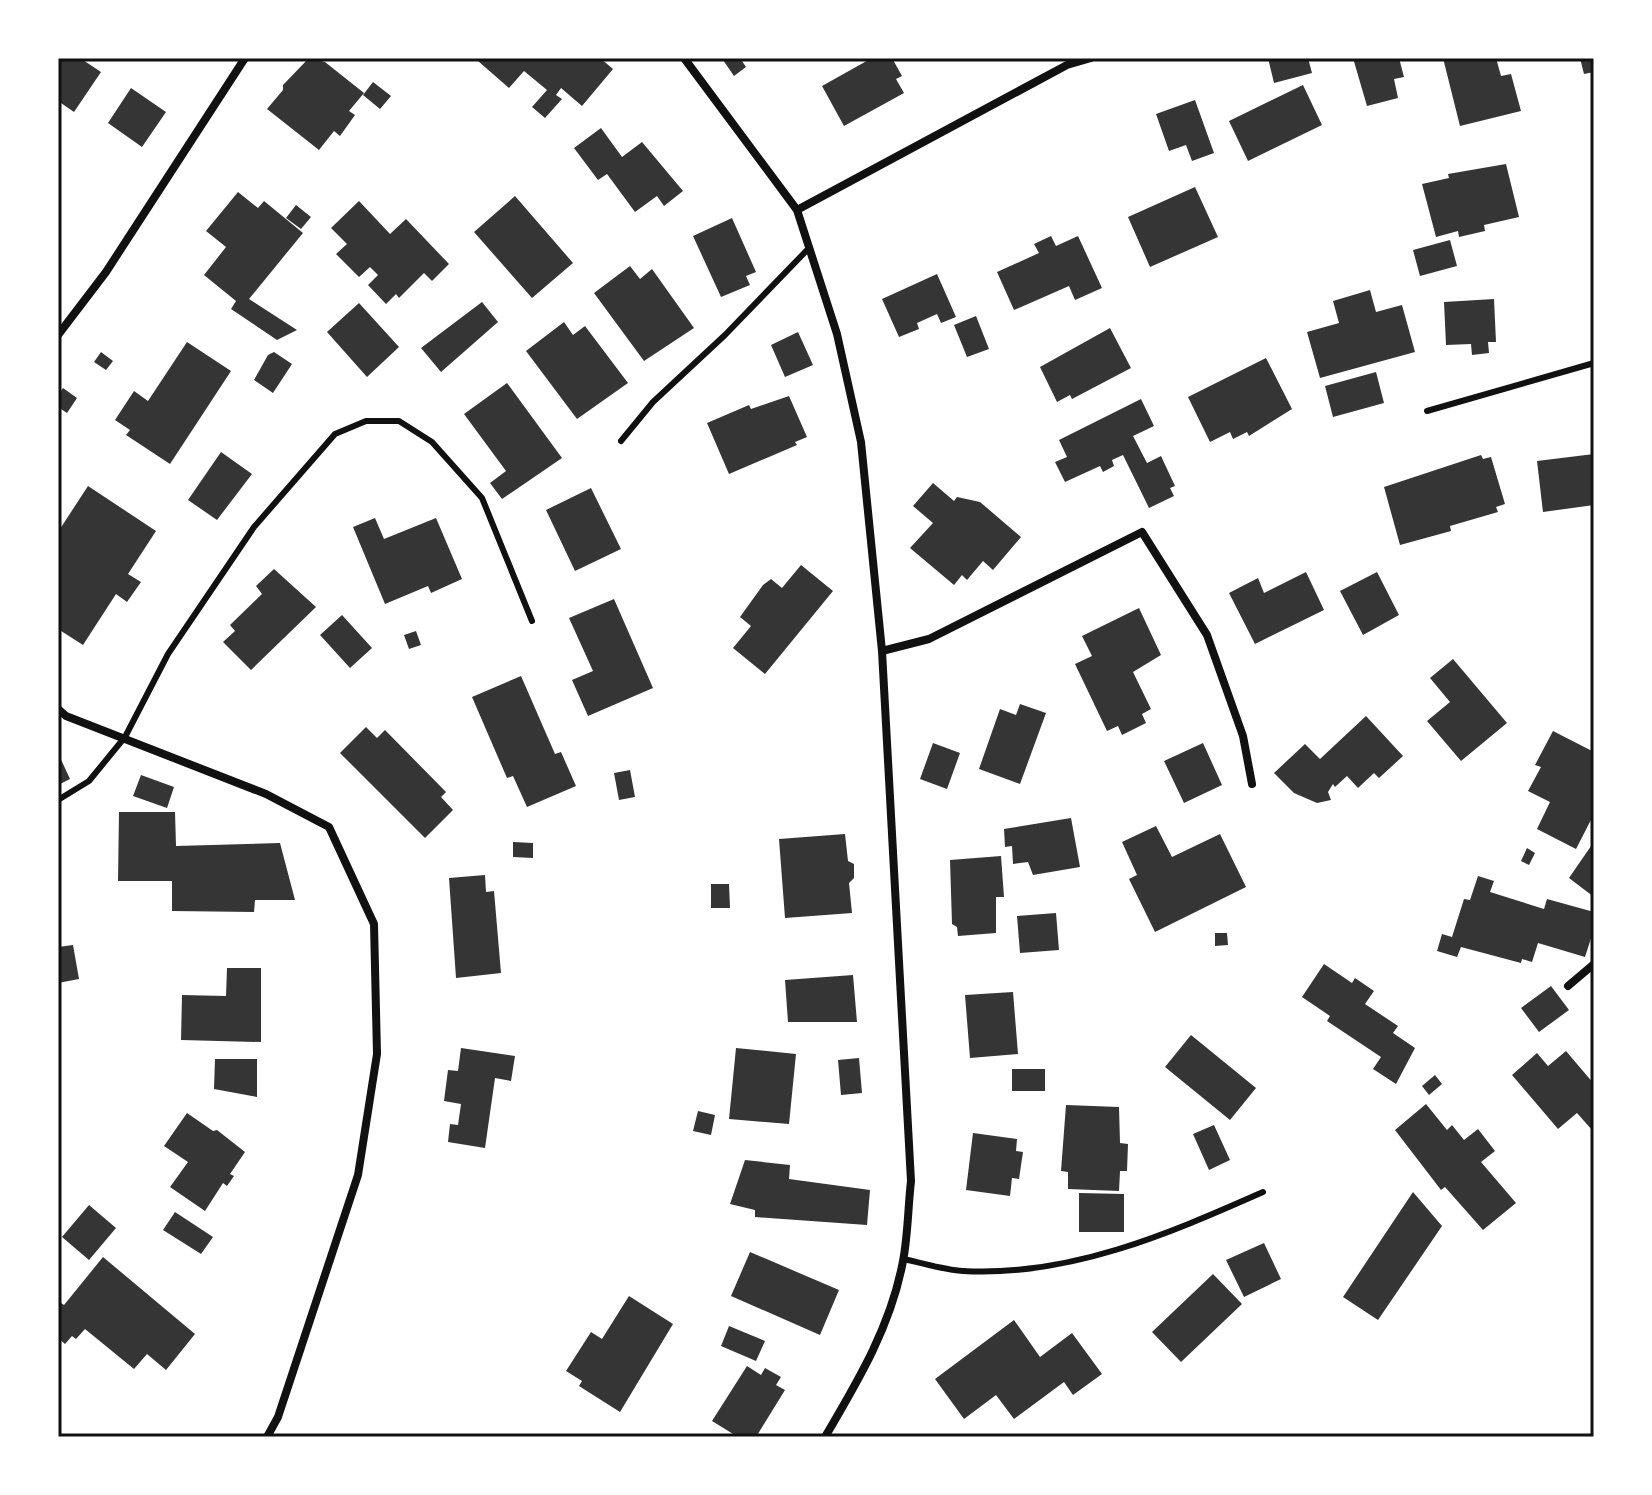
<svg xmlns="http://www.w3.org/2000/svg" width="1652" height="1495" font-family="'Crimson Pro',serif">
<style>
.building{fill:#353535}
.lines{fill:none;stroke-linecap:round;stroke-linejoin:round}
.service{stroke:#111;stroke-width:6}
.minor{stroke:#111;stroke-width:8}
.neatline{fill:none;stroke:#111;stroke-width:3}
</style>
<rect width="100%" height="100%" fill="#fff"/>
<!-- building -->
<path class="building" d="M58,58H80L101,72L74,112L58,101Z
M309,58L325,62L364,93L349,111L355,115L340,136L334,131L319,150L267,109L283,90V85Z
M481,58H600L613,69L582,106L561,88L556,95L562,99L545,118L532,107L547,90L524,71L509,88L478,61Z
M726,58H740L746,67L734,76L723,60Z
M872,58H892L902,76L896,79L904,93L844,126L822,86Z
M1268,58H1308L1312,73L1274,83Z
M1353,58H1399L1404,77L1394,79L1398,98L1367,106Z
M1443,58H1496L1501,76L1511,74L1521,111L1460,126Z
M1580,58H1594V72L1584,74Z
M373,82L391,96L380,109L363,95Z
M1303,85L1322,125L1248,161L1229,121Z
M131,88L166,112L142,147L108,123Z
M1195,100L1214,153L1192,161L1186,145L1169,151L1156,114Z
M601,128L622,157L642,142L683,191L664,206L657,196L635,212L607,174L598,180L574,148Z
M1506,164L1519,217L1484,225L1485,231L1459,237L1458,231L1436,237L1422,184L1449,178L1448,174Z
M1195,187L1218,237L1150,267L1128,217Z
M238,192L258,208L264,201L303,233L249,299L297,330L277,340L231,309L236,301L204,275L226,247L206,231Z
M515,196L573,263L532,298L474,232Z
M359,201L390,234L406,219L449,264L432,281L424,273L399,298L396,294L386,304L368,285L378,275L370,267L359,277L336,254L347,244L331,228Z
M296,205L311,217L301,229L286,218Z
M732,218L756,272L746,276L750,285L721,297L693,236Z
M1051,236L1056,246L1078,236L1102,288L1075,300L1069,286L1014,310L997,272L1039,253L1034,244Z
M1450,240L1457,266L1420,276L1413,250Z
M630,266L640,279L652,269L694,328L644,361L594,293Z
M937,274L956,317L941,323L937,314L917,323L919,329L899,337L882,299Z
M1370,290L1376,312L1402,305L1415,352L1320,378L1307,332L1339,323L1333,301Z
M1494,299L1496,342H1488L1489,353L1472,355L1471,344L1446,345L1444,302Z
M482,302L498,322L441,372L421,348Z
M359,303L399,347L367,377L327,332Z
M976,316L989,349L967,357L954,325Z
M564,322L573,335L585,326L628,383L577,419L526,351Z
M1110,328L1131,368L1072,399L1070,395L1057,402L1040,367Z
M798,332L813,365L785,377L771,345Z
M187,342L231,371L170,464L126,435L130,430L115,420L134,391L148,401Z
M101,352L113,361L106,370L94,362Z
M274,352L292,364L273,393L254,380L268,355Z
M1266,358L1292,409L1249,436L1247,432L1233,439L1230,432L1210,442L1188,397Z
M1376,372L1384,403L1333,417L1325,386Z
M507,383L562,458L502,499L490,483L506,471L464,414Z
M63,388L77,398L67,413L58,407V395Z
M789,396L807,437L795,442L797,445L729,474L707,423L749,405L751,409Z
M1141,399L1154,426L1133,436L1147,463L1161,456L1175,486L1170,488L1174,496L1149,508L1123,455L1112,460L1114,466L1103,472L1100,466L1065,482L1055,462L1067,457L1059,440Z
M221,452L252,474L217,520L188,500Z
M1594,454V505L1543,512L1537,461Z
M1481,455L1483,459L1491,457L1505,504L1496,507L1498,512L1450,526L1451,531L1400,545L1384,487Z
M933,483L954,501L957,497L980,502L1021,537L993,570L983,561L967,580L962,575L954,585L910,548L933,523L913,506Z
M88,486L156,531L128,574L141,582L127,602L116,594L83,645L58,629V532Z
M591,488L621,549L575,571L546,510Z
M375,518L384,539L436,518L462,579L431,593L428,586L385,604L353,527Z
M801,565L833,591L765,674L733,648L751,626L740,617L763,585L771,579L782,588Z
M274,569L316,607L251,670L223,642L235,631L230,625L262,594L256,586Z
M1306,572L1324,610L1255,644L1229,593L1258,578L1264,593Z
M1377,572L1399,615L1363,635L1340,591Z
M614,599L653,688L588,716L572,680L593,671L569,618Z
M1139,608L1161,655L1133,672L1151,709L1142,714L1146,723L1122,735L1118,726L1107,731L1075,664L1092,656L1082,636Z
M342,615L372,648L350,668L320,635Z
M416,631L421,645L409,649L404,635Z
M1453,659L1507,723L1461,761L1427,721L1450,702L1430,678Z
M521,676L555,754L561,752L576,786L527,807L513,776L507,778L472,697Z
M1020,704L1046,713L1020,784L979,769L1000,709L1016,715Z
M1366,716L1403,756L1379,778L1374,773L1358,788L1347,776L1335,787L1333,784L1328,792L1331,800L1317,803L1294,793L1274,773L1305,744L1320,759Z
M366,727L377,738L385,730L446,792L441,797L453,810L425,838L340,753Z
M1553,731L1594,752V814L1576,849L1537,829L1550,802L1528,791L1541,767L1535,765Z
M933,743L960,753L947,789L920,779Z
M1203,743L1222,785L1184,803L1164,761Z
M58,753L70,779L58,785Z
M630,770L635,797L619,800L614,773Z
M141,775L174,787L167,808L133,796Z
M119,812H175L176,846L280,843L295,900H255L254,912L172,911V881H118Z
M1071,818L1080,867L1033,875L1028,862L1013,864L1012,846L1005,847L1004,829Z
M1156,826L1172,857L1220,834L1246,887L1155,932L1129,879L1137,875L1122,842Z
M845,834L848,861L854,864V878L849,883L852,913L785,918L779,839Z
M513,842L533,843V858L513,857Z
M1591,846L1594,848V897L1569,878Z
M1527,848L1535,853L1529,865L1521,861Z
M1001,856L1004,897H996V933L958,936L957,927L952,924L950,860Z
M485,875L486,892L494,891L501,973L456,978L449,878Z
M1478,876L1494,881L1490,892L1544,909L1547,899L1594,912V929L1585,957L1538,943L1532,962L1522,959L1521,963L1461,947L1457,957L1437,951L1442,934L1452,937L1464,899L1470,900Z
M711,884H729L730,908H711Z
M1056,913L1059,950L1020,953L1017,916Z
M1215,933H1227L1228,945L1215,946Z
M73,945L79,979L58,983V947Z
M1324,964L1352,983L1355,978L1374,991L1365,1004L1398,1026L1393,1033L1415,1048L1396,1084L1373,1069L1381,1057L1327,1021L1330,1016L1302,997Z
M227,968H261V1042L181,1040L182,995L226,996Z
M853,975L857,1022H788L785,980Z
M1551,986L1569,1010L1539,1032L1521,1008Z
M1013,992L1018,1054L970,1058L965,995Z
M1191,1035L1256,1088L1230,1120L1165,1067Z
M461,1048L515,1056L511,1081L495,1078L485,1148L448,1142L450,1124L458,1125L461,1104L444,1101L448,1070L458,1071Z
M736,1048L796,1054L789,1124L729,1119Z
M1566,1051L1594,1084L1592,1130L1577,1113L1558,1129L1512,1075L1537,1053L1548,1066Z
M859,1058L862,1093L841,1095L838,1060Z
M215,1059H257V1097L214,1089Z
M1012,1069H1045V1091H1012Z
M1435,1075L1442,1084L1429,1095L1422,1086Z
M1426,1104L1447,1130L1452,1125L1464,1140L1478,1129L1495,1151L1481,1162L1516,1203L1483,1230L1445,1187L1441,1190L1395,1130Z
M1066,1105L1119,1107L1120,1143L1128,1144L1127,1171H1120L1119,1191L1068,1189V1172L1061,1171Z
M698,1111L715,1115L711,1135L693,1131Z
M187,1113L213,1131L217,1130L245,1152L230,1174L234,1176L227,1186L223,1183L205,1211L170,1187L188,1162L164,1146Z
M1214,1125L1230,1160L1209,1170L1193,1134Z
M973,1133L1017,1139L1016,1151L1023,1152L1019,1179L1012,1178L1010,1196L966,1190Z
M745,1160L790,1165L789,1179L870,1190L867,1225L755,1217V1210L730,1204Z
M1413,1192L1442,1226L1378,1320L1343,1297Z
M1079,1193L1124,1194V1232H1079Z
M89,1205L116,1228L89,1260L62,1237Z
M175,1212L213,1237L201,1254L163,1230Z
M1264,1243L1281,1279L1244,1297L1226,1260Z
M750,1252L839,1290L820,1335L731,1296Z
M103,1257L195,1334L166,1370L147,1354L134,1369L85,1329L76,1339L72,1336L65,1344L58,1338V1301L64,1305Z
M1213,1274L1242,1304L1181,1362L1152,1332Z
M629,1296L673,1324L620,1412L579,1386L582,1381L566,1371L591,1332L602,1339Z
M1014,1320L1040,1357L1072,1333L1102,1374L1073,1395L1064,1382L1014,1419L996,1395L964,1419L935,1379Z
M729,1326L765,1341L756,1361L721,1346Z
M747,1366L761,1375L765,1368L781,1377L776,1385L785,1390L756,1437H738L712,1421Z"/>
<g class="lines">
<!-- service -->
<path class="service" d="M1427,411L1594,363
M621,441L653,402L725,335L809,248
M58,800L89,781L125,737L168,654L254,527L335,434L366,421H399L432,442L482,498L532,621
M903,1259C923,1263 944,1270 963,1271C1069,1277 1168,1234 1263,1192"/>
<!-- minor -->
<path class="minor" d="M684,58L797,210L837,334L861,442L882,651L911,1181C908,1207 908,1235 903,1261C891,1326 858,1381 825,1437
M797,210L1067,65L1091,58
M58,335L106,272L245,58
M882,651L929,639L1142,532L1207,635L1243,736L1252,784
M58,709L66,716L266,794L329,827L374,924L377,1054L358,1175L278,1417L267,1437
M1568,986L1594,964"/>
</g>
<!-- border -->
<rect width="1652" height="1495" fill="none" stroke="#ffffff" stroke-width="120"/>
<rect x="60" y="60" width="1532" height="1375" class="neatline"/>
</svg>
